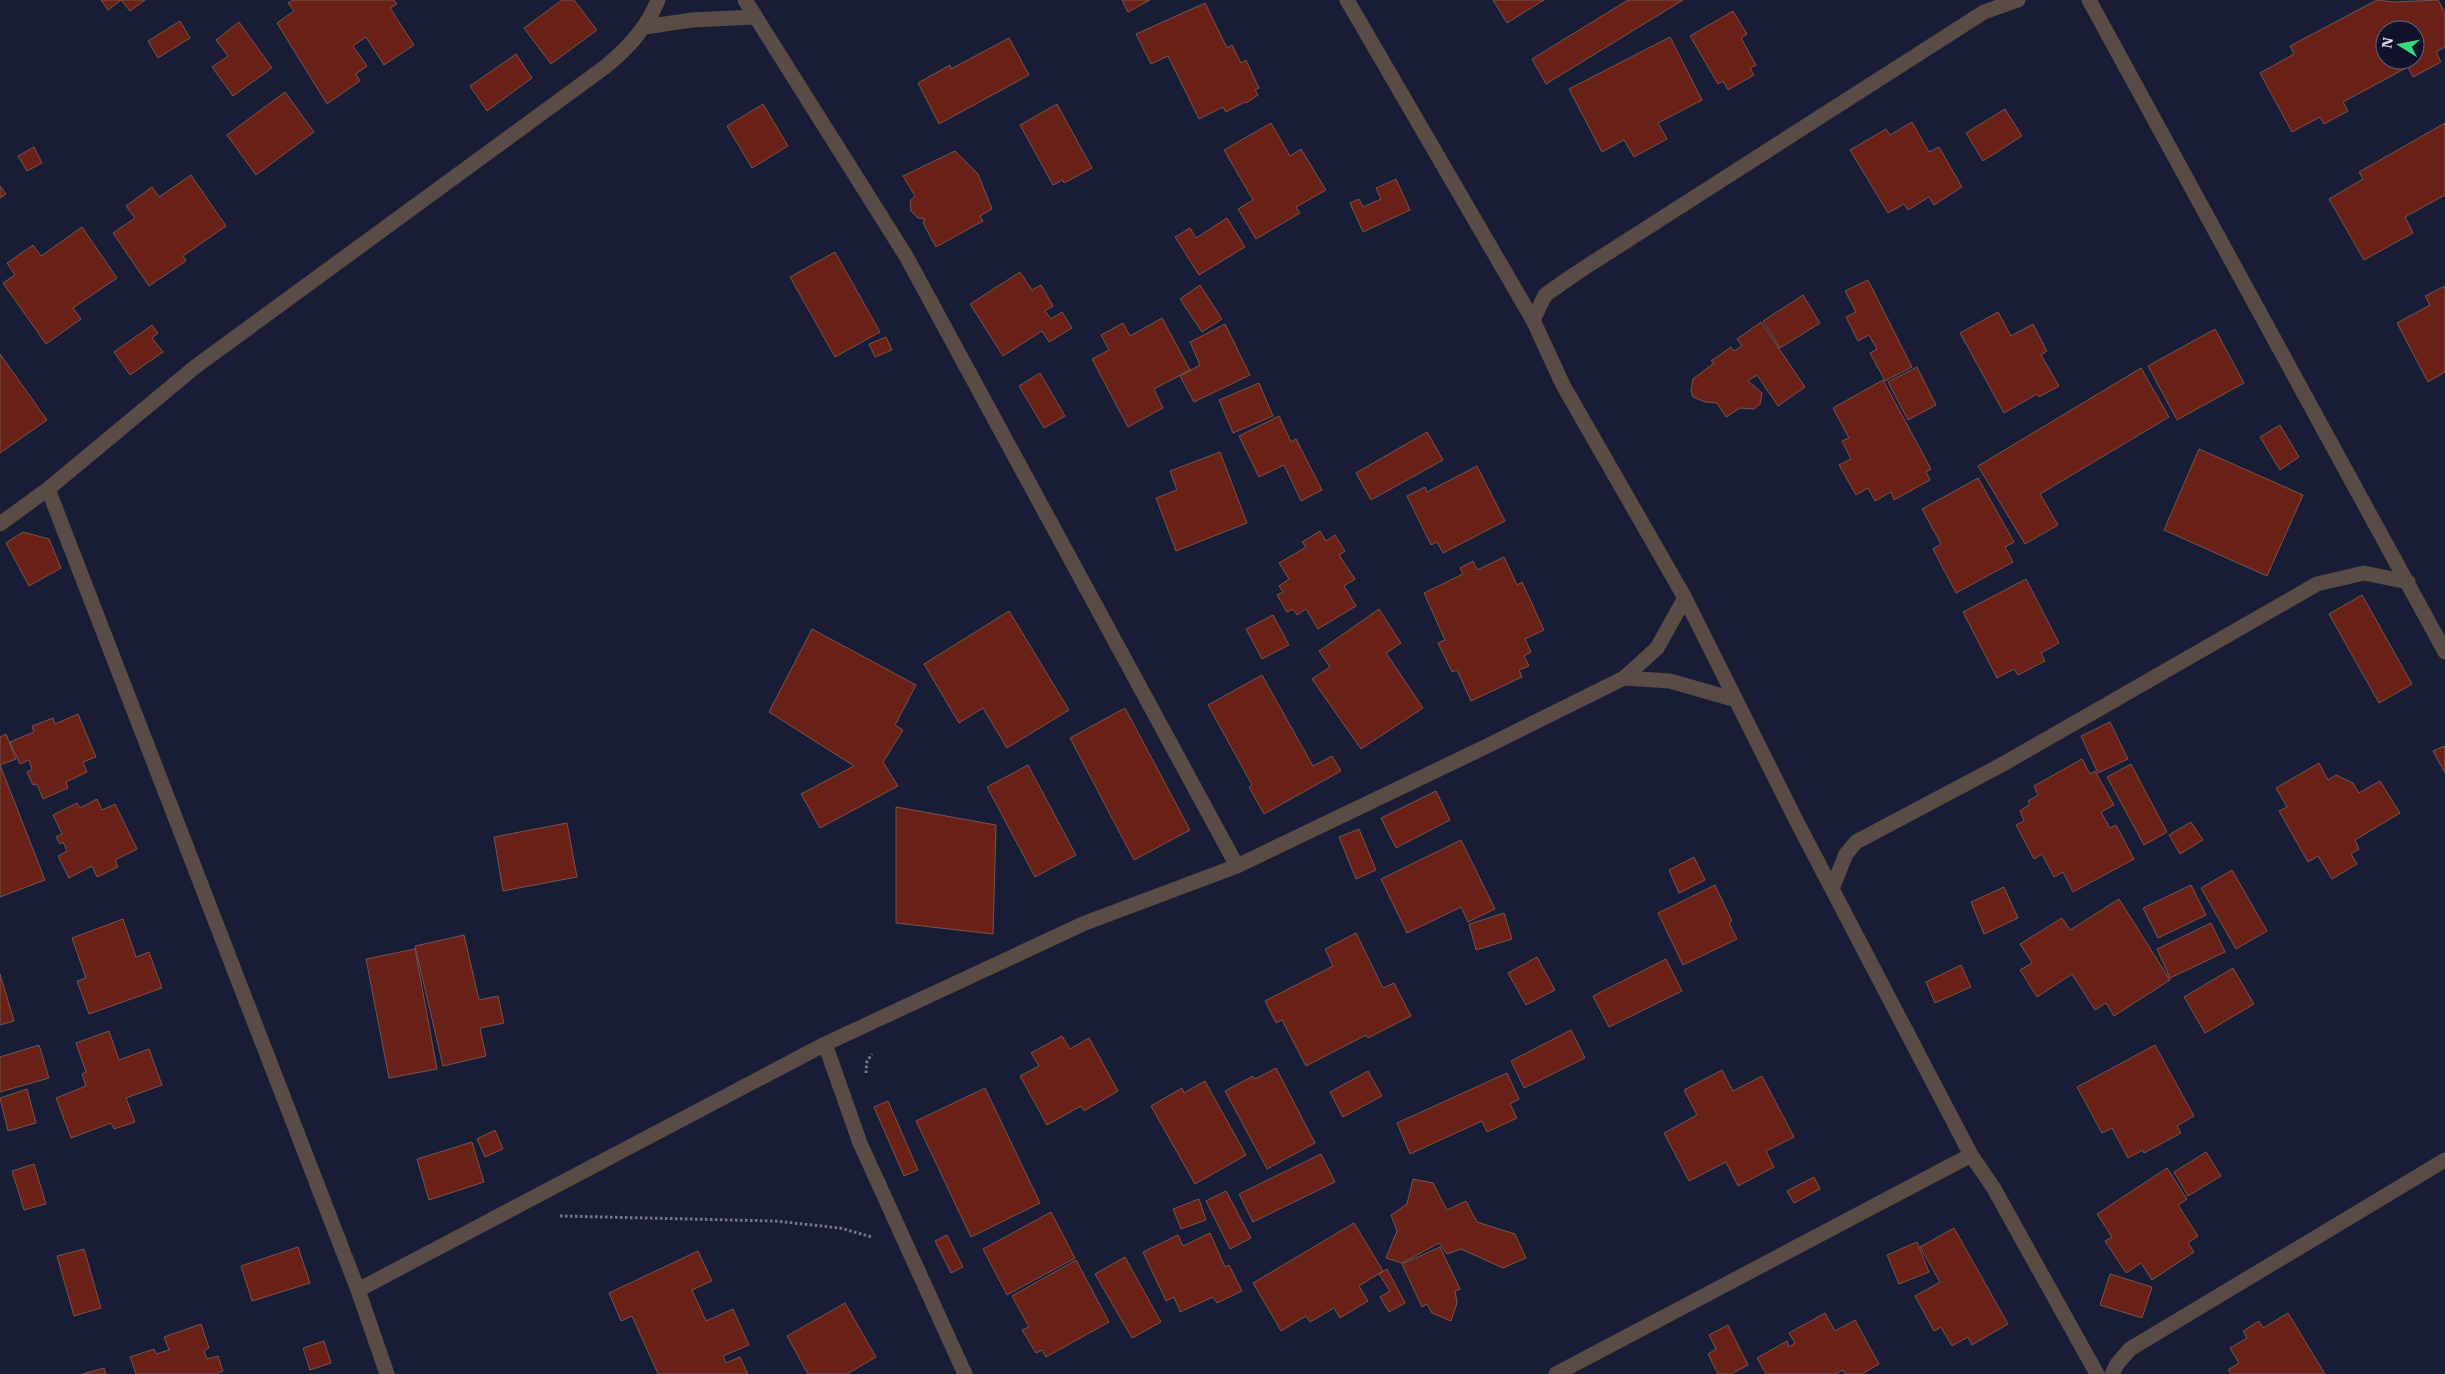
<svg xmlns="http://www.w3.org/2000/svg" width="2445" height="1374" font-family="'IBM Plex Serif',serif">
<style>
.building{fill:#6a2218;stroke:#77554e;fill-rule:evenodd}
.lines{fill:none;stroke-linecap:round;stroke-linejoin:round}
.path{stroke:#75788d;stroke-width:3;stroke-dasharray:2.5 2.5;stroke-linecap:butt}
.minor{stroke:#594b45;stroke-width:15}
</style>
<rect width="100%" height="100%" fill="#191c35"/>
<!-- building -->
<path class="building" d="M101,0H121L108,10Z
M121,0H145L130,11Z
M293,0H394L397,4L390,8L414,45L384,65L366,37L353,46L367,66L356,74L360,81L327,104L277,23L294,11L288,3Z
M562,0H574L597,30L551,64L524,28Z
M1122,0H1150L1128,12Z
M1493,0H1544L1507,23Z
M1628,0H1683L1546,84L1532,59Z
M2377,0L2394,2L2438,0L2445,13V47L2436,52L2441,62L2413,77L2408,67L2343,102L2348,111L2324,124L2320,117L2292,132L2260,73L2294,54L2290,46ZM2385,30H2415V60H2385Z
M1205,3L1227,48L1232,45L1241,63L1246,60L1259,88L1255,90L1258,95L1246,103L1245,102L1226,112L1223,107L1199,119L1168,56L1151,64L1136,34Z
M1733,11L1747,34L1741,38L1756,65L1750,68L1754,75L1728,90L1723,81L1718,84L1690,36Z
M180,21L190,38L158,58L148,41Z
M239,22L272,68L233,96L212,67L228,56L216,40Z
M1670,37L1702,100L1658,123L1667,139L1634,157L1624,140L1602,152L1569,89Z
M1009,38L1029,75L939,124L918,83L950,65L951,69Z
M516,54L532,78L487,111L470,86Z
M285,92L314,132L256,175L227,135Z
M763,104L788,146L752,168L727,126Z
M1057,104L1092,168L1064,183L1063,180L1053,185L1020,125Z
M2005,109L2022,136L1983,161L1966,133Z
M1912,122L1929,152L1939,147L1962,187L1934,205L1929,197L1908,210L1904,204L1888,213L1850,150L1886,129L1890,135Z
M1271,123L1290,156L1301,149L1326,190L1296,207L1300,213L1256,239L1238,209L1253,200L1224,150Z
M2445,123V195L2405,217L2413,233L2364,260L2329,199L2363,179L2359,172Z
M34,147L42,163L27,171L18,156Z
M955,151L978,174L992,209L980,216L983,221L936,247L923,223L925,219L918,218L911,211L910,201L915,196L903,176Z
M191,175L226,226L183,256L186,261L149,286L113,233L135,218L126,206L152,187L159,197Z
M1396,179L1410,210L1363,232L1350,203L1359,199L1363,207L1381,199L1376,188Z
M0,186L6,194L0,198Z
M1227,218L1245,247L1199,275L1175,237L1190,228L1196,238Z
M82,227L117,278L73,308L81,319L46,344L3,283L15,275L7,263L33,245L41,256Z
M835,252L880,332L835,357L790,277Z
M1020,272L1032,290L1041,285L1053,306L1045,311L1051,319L1062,312L1072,328L1049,342L1042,331L1003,356L970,304Z
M1868,280L1912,367L1885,381L1870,353L1877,349L1869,335L1858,341L1846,317L1856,312L1845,291Z
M1200,285L1222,319L1202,332L1180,299Z
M2445,286V372L2428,382L2397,323L2430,305L2425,296Z
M1803,295L1820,323L1780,348L1763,321Z
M1998,312L2011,336L2033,324L2047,351L2041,355L2059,386L2039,397L2037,394L2004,413L1960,333Z
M1162,318L1190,370L1154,389L1163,408L1128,427L1092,359L1109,350L1101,335L1123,323L1130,336Z
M1761,322L1805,387L1778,406L1757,375L1748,381L1762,393L1760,404L1754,409L1740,408L1726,417L1717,403L1705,402L1693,397L1691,391L1693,379L1714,363L1711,361L1731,347L1734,351L1742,346L1737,339Z
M1225,324L1250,375L1194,402L1180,376L1200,365L1190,342Z
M152,325L158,333L152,338L163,352L130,375L114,352Z
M2215,329L2244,383L2177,420L2148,366Z
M886,337L892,350L875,357L869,344Z
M0,354L47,420L0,453Z
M1917,367L1936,405L1908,420L1888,382Z
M2141,368L2169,417L2040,494L2058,525L2025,544L1978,466Z
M1040,373L1065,416L1044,428L1019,386Z
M1883,380L1931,469L1926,472L1930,480L1894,500L1891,492L1875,501L1868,488L1856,495L1839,465L1851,459L1842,441L1849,438L1833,408Z
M1259,383L1273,416L1233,433L1219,400Z
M1279,416L1291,442L1296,439L1322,490L1301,501L1284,465L1259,477L1239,436Z
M2280,425L2299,457L2280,470L2260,437Z
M1427,432L1443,460L1371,500L1356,473Z
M2199,449L2303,495L2267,576L2164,530Z
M1220,452L1247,523L1176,551L1156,498L1177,490L1170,471Z
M1477,466L1505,521L1443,553L1437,542L1431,545L1407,496L1425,487L1427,492Z
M1978,478L2014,542L2005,547L2013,562L1956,593L1933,549L1941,544L1922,509Z
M1320,531L1326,541L1335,535L1345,551L1339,555L1355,579L1344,586L1356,606L1318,629L1306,609L1297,615L1293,609L1287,612L1277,595L1283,592L1279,586L1289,579L1279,563L1306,547L1302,542Z
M23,532L49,539L61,568L29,586L6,543Z
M1504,557L1517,585L1522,582L1544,630L1525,639L1531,652L1524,656L1529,666L1519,670L1522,677L1471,701L1457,670L1452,672L1438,643L1445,640L1424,593L1463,574L1460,568L1473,561L1477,570Z
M2026,579L2059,643L2041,653L2045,661L2018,675L2014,669L1997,678L1963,612Z
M2362,595L2412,684L2379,703L2329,614Z
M1379,609L1401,643L1386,653L1423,708L1361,749L1312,679L1330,667L1319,651Z
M1009,611L1069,710L1007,748L983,708L959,723L924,664Z
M1273,615L1289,645L1262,659L1246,629Z
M812,629L916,685L895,725L903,730L883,762L898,786L820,828L801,794L854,766L769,712Z
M1262,675L1313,766L1332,756L1341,771L1264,814L1249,787L1252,785L1208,705Z
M1125,708L1190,830L1134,860L1070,738Z
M78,714L96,757L83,762L87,772L66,782L68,788L43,799L37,784L33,785L27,772L32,770L29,760L20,764L10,742L34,732L32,726L53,718L55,724Z
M2110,722L2128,759L2098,773L2081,736Z
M6,734L16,759L0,765L45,880L0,897V737Z
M2444,746L2445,747V773L2433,751Z
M2082,759L2090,774L2095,771L2114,805L2101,812L2110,828L2116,825L2134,859L2073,892L2063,872L2054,877L2042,854L2034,859L2016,825L2024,821L2020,811L2030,804L2028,801L2038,795L2034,786Z
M2319,763L2328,780L2336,775L2353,783L2359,793L2380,781L2400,813L2355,840L2359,849L2351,854L2357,864L2332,879L2318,856L2308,862L2279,811L2287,807L2276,788Z
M2131,764L2167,832L2144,845L2107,777Z
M1028,765L1076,855L1035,877L987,787Z
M1436,791L1450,820L1396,848L1381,818Z
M97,799L102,810L115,804L137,849L115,860L118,867L97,877L92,866L69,878L58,856L67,851L63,842L60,844L56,837L62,834L53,815L77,803L80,808Z
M896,807L996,825L993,934L896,923Z
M2191,822L2203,840L2180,854L2169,835Z
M567,823L577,877L503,891L494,837Z
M1359,829L1376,870L1356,879L1339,837Z
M1461,840L1495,909L1468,922L1461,907L1407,933L1381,879Z
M1694,857L1705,880L1679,893L1669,870Z
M2232,870L2267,931L2236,949L2201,888Z
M1715,885L1732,921L1729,923L1737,939L1683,965L1658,913Z
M2191,885L2206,915L2158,938L2143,908Z
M2004,887L2018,918L1984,934L1971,902Z
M2119,899L2170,980L2114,1016L2106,1003L2095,1010L2072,974L2037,997L2020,970L2032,963L2020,944L2062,918L2070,930Z
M1504,913L1512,939L1476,950L1469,924Z
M123,919L136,957L149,952L162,988L89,1014L77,981L86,978L72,938Z
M2211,923L2225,952L2170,978L2157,949Z
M1356,933L1383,988L1394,983L1411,1016L1368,1038L1366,1035L1306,1066L1282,1020L1276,1023L1265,1001L1333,966L1325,949Z
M464,935L479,1000L498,996L504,1023L480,1028L486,1056L443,1066L415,946Z
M415,949L437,1069L389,1078L366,959Z
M1537,957L1555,990L1526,1005L1508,973Z
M1666,959L1682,991L1609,1027L1593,996Z
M1961,965L1971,987L1935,1003L1926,982Z
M2233,968L2254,1004L2205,1033L2184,997Z
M0,974L14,1021L0,1025Z
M1571,1030L1585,1058L1524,1088L1511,1061Z
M109,1031L119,1060L149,1049L162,1085L126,1098L135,1122L114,1129L111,1123L71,1138L56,1098L86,1086L82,1074L86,1072L76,1043Z
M1062,1036L1070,1049L1089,1038L1118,1091L1084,1111L1081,1106L1047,1125L1020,1076L1039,1066L1031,1053Z
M39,1045L49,1078L0,1092V1057Z
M2155,1045L2194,1116L2177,1126L2181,1133L2144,1153L2143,1150L2128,1158L2112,1128L2102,1133L2077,1087Z
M1276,1068L1315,1143L1267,1169L1225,1091L1253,1076L1255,1079Z
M1722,1070L1733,1091L1762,1076L1794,1137L1766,1151L1774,1167L1738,1186L1726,1162L1689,1181L1664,1133L1697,1115L1684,1090Z
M1368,1071L1382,1096L1343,1117L1330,1092Z
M1507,1073L1519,1099L1510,1104L1517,1118L1487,1132L1482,1121L1410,1154L1397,1123Z
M1205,1081L1246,1155L1195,1184L1151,1106L1182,1088L1184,1093Z
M985,1088L1040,1203L971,1237L916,1121Z
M27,1089L36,1123L8,1131L0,1098Z
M888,1101L918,1170L904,1176L874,1107Z
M495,1130L503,1149L485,1157L477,1139Z
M472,1142L484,1182L429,1200L417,1159Z
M2206,1152L2221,1176L2188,1196L2174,1172Z
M1321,1154L1335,1182L1253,1222L1239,1194Z
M34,1164L46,1204L24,1210L12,1171Z
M2167,1168L2187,1199L2178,1205L2198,1236L2188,1243L2194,1252L2152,1280L2141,1263L2126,1273L2105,1241L2112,1237L2097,1214Z
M1814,1177L1820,1189L1794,1203L1787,1191Z
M1413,1179L1433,1183L1447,1210L1466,1201L1477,1222L1515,1234L1526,1258L1503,1268L1461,1249L1447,1254L1439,1243L1402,1263L1386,1258L1397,1231L1391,1215L1407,1204Z
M1226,1191L1251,1238L1230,1249L1206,1201Z
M1199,1199L1206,1220L1181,1229L1173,1209Z
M1051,1212L1075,1258L1007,1295L983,1249Z
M1354,1223L1383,1271L1359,1286L1368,1301L1340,1318L1334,1308L1310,1322L1306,1316L1281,1331L1253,1283Z
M1954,1228L2008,1324L1972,1345L1968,1337L1952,1346L1941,1327L1934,1331L1915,1296L1940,1282L1920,1247Z
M1210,1233L1225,1267L1229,1265L1242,1291L1217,1303L1213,1297L1180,1312L1174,1297L1166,1301L1143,1252L1178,1235L1183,1246Z
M947,1235L963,1267L951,1273L935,1241Z
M1917,1242L1929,1272L1899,1284L1887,1255Z
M298,1247L310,1283L252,1301L241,1266Z
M1440,1247L1460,1289L1455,1291L1457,1303L1451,1321L1432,1313L1427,1304L1422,1307L1402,1264Z
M84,1249L101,1308L74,1316L57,1256Z
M698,1251L712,1281L692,1290L706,1321L733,1309L749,1345L723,1356L726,1363L740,1357L748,1374H658L632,1316L621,1321L609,1293Z
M1125,1257L1161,1322L1132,1338L1095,1274Z
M1076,1260L1109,1322L1046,1357L1042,1350L1036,1353L1022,1330L1029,1327L1012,1296Z
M1387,1269L1405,1303L1389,1312L1380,1297L1390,1291L1379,1274Z
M2110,1274L2152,1287L2142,1318L2100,1305Z
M845,1303L876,1357L847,1374H808L787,1336Z
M1825,1313L1835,1331L1855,1320L1879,1364L1862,1374H1845L1843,1370L1835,1374H1766L1757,1358L1787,1341L1789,1347L1795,1343L1789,1333Z
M2288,1313L2325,1374H2231L2228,1370L2239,1363L2230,1348L2247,1338L2243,1331L2259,1321L2263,1328Z
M201,1324L209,1348L204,1351L207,1359L218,1356L223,1371L216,1374H136L130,1357L154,1349L156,1354L169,1350L164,1337Z
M1728,1325L1748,1365L1731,1374H1718L1708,1354L1716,1349L1709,1335Z
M324,1341L331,1363L310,1370L303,1348Z
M104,1368L106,1374H82Z"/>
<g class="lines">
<!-- path -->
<path class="path" d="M866,1073L867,1061L872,1054
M560,1216L775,1221L840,1228L872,1237"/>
<!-- minor -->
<path class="minor" d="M745,0L906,256L1237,866
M1347,0L1533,320L1563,385L1685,598L1797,822L1971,1155L1993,1187L2097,1374
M2089,0L2445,652
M645,27L692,20L755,17
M1533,320L1545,295L1578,272L1984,12L2018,0
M48,489L358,1290L387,1374
M0,524L48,489L195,367L605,67C628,48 647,28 658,0
M1624,678L1670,681L1736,700
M1832,889L1846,854L1856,842L2003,764L2317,584L2364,573L2408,582
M825,1044L860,1143L965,1374
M358,1290L825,1044L1085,923L1237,866L1485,747L1624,678L1657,648L1685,598
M1556,1374L1971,1155
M2112,1374L2117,1364L2130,1349L2445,1160"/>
</g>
<!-- north arrow -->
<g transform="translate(2400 45) rotate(280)"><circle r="24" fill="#10132a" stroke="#606378"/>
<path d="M0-4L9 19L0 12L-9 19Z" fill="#35d881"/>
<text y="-8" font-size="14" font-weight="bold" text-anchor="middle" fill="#d8dced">N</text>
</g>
</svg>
